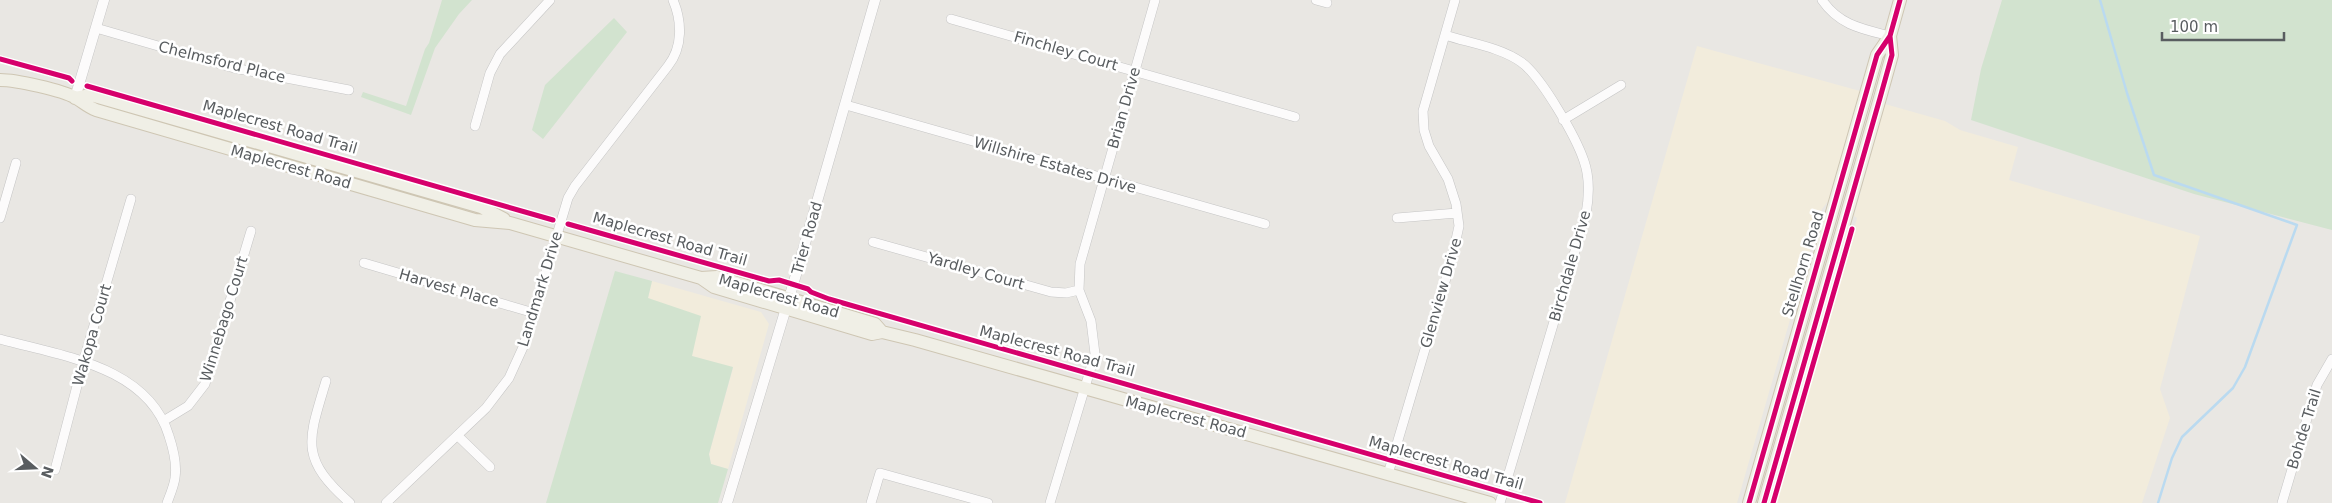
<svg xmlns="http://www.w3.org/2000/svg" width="2332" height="503" font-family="'DejaVu Sans',sans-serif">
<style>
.commercial{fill:#f2ecdc}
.green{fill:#d2e3cf}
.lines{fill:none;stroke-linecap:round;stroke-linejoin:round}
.stream{stroke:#badaf0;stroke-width:2.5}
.minor-casing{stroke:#c5c5c5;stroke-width:10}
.tertiary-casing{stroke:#c5c5c5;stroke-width:11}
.primary-casing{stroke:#cec6b3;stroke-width:14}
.minor{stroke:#fcfbfb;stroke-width:9}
.tertiary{stroke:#fcfbfb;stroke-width:10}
.primary{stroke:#f0efe6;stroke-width:12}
.cycleway-casing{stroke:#fff;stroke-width:8}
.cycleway{stroke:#d6006c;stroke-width:5}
.labels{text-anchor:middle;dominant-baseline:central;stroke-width:5;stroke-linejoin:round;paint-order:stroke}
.street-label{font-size:15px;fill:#595d60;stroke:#fff}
</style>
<rect width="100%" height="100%" fill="#e9e7e3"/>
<!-- commercial -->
<path class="commercial" d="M1697,46L1860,91L1829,200L1822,209L1737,503H1565Z
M1885,104L1945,121L1960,130L2018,147L2009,180L2200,236L2160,389L2170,418L2142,503H1775L1857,218L1854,216Z
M652,281L761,312L769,324L728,469L711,464L709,454L733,368L692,356L648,298Z"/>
<!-- green -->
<path class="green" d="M442,0H472L459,14L435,48L411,115L361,97L363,92L406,106L425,49L429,43Z
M2002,0H2332V230L2194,194L1971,120L1981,69Z
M614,18L627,32L543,139L532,130L545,85Z
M615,271L652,281L648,298L701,316L692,356L733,367L709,454L711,464L728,469L718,503H546Z"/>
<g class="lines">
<!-- stream -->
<path class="stream" d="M2100,0L2127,93L2154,175L2297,225L2245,367L2233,388L2182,437L2172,458L2158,503"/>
<!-- minor casing -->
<g class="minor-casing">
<path id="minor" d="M1316,0L1327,3
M1822,0C1839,25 1862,29 1890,36
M951,19L1295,117
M96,28L234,68L349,90
M1445,35C1469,43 1500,47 1521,62C1541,76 1576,137 1584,161C1590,178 1589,197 1586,214L1500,503
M846,105L1265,224
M1563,120L1621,85
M475,126L490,73L500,54L550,0
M0,218L16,163
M1397,218L1457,213
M873,242L1051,292L1066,293L1079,290
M364,263L534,313
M0,339C61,356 148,366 169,436C173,448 177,465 175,478C174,486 170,495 167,503
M326,381C308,441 299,458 350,503
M165,420L188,406L205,384L251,231
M458,436L490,467
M55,470L83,363L131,199
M1388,474L1452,258L1459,226L1456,204L1448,179L1429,146L1424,130L1423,111L1455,0
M386,503L486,408L509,378L524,345L568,198L575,186L668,66C683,47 682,21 673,0
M871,503L880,473L988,503
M1050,503L1095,354L1091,321L1079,290L1080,264L1155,0
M2282,503L2317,385L2332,359"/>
</g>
<!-- tertiary casing -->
<g class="tertiary-casing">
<path id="tertiary" d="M75,98L104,0
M727,503L793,285L875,0"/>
</g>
<!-- primary casing -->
<g class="primary-casing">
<path id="primary" d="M0,80C16,80 62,90 76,98C83,102 88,107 96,110L475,220L510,223L701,278L717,277L875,324L882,332
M75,98L91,95L481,207L504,219
M701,278L714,287L872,334L882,332L915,340L1490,503
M1749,503L1877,55L1890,36L1900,0
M1764,503L1880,98L1892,55L1890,36"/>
</g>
<!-- minor -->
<use href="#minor" class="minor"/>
<!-- tertiary -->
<use href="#tertiary" class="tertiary"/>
<!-- primary -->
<use href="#primary" class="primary"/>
<!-- cycleway casing -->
<g class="cycleway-casing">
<path id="cycleway" d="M0,59L69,78L72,81
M87,86L553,220
M568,224L769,281L779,280L808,289L811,292L829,299L1540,503
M1749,503L1877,55L1890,36L1900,0
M1764,503L1880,98L1892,55L1890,36
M1773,503L1852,229"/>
</g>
<!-- cycleway -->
<use href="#cycleway" class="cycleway"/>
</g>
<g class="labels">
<!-- street labels -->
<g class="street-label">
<text transform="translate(1066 51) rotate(16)">Finchley Court</text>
<text transform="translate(222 62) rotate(14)">Chelmsford Place</text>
<text transform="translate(1124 108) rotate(-74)">Brian Drive</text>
<text transform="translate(280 127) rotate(16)">Maplecrest Road Trail</text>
<text transform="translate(1055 165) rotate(16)">Willshire Estates Drive</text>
<text transform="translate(291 167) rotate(16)">Maplecrest Road</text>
<text transform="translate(807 238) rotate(-74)">Trier Road</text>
<text transform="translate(670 239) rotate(16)">Maplecrest Road Trail</text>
<text transform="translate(1803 264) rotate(-73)">Stellhorn Road</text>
<text transform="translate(1570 266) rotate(-74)">Birchdale Drive</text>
<text transform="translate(976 271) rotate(16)">Yardley Court</text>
<text transform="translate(449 288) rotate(16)">Harvest Place</text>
<text transform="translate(540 289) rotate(-73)">Landmark Drive</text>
<text transform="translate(1441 293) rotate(-74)">Glenview Drive</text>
<text transform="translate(779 296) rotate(16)">Maplecrest Road</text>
<text transform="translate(224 319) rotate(-73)">Winnebago Court</text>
<text transform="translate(92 335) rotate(-74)">Wakopa Court</text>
<text transform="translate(1057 351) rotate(15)">Maplecrest Road Trail</text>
<text transform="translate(1186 417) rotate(15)">Maplecrest Road</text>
<text transform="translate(2304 429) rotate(-73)">Bohde Trail</text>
<text transform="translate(1446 463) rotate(16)">Maplecrest Road Trail</text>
</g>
</g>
<!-- north arrow -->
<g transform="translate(35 468) rotate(109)" stroke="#ffffff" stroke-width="4" paint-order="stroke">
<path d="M0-4L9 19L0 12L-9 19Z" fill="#595d60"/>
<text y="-8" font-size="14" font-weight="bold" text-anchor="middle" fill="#595d60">N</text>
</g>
<!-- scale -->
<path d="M2162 32v8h122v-8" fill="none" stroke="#595d60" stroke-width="2.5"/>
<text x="2170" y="32" font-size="15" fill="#595d60" stroke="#ffffff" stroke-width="4" paint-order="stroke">100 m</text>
</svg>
